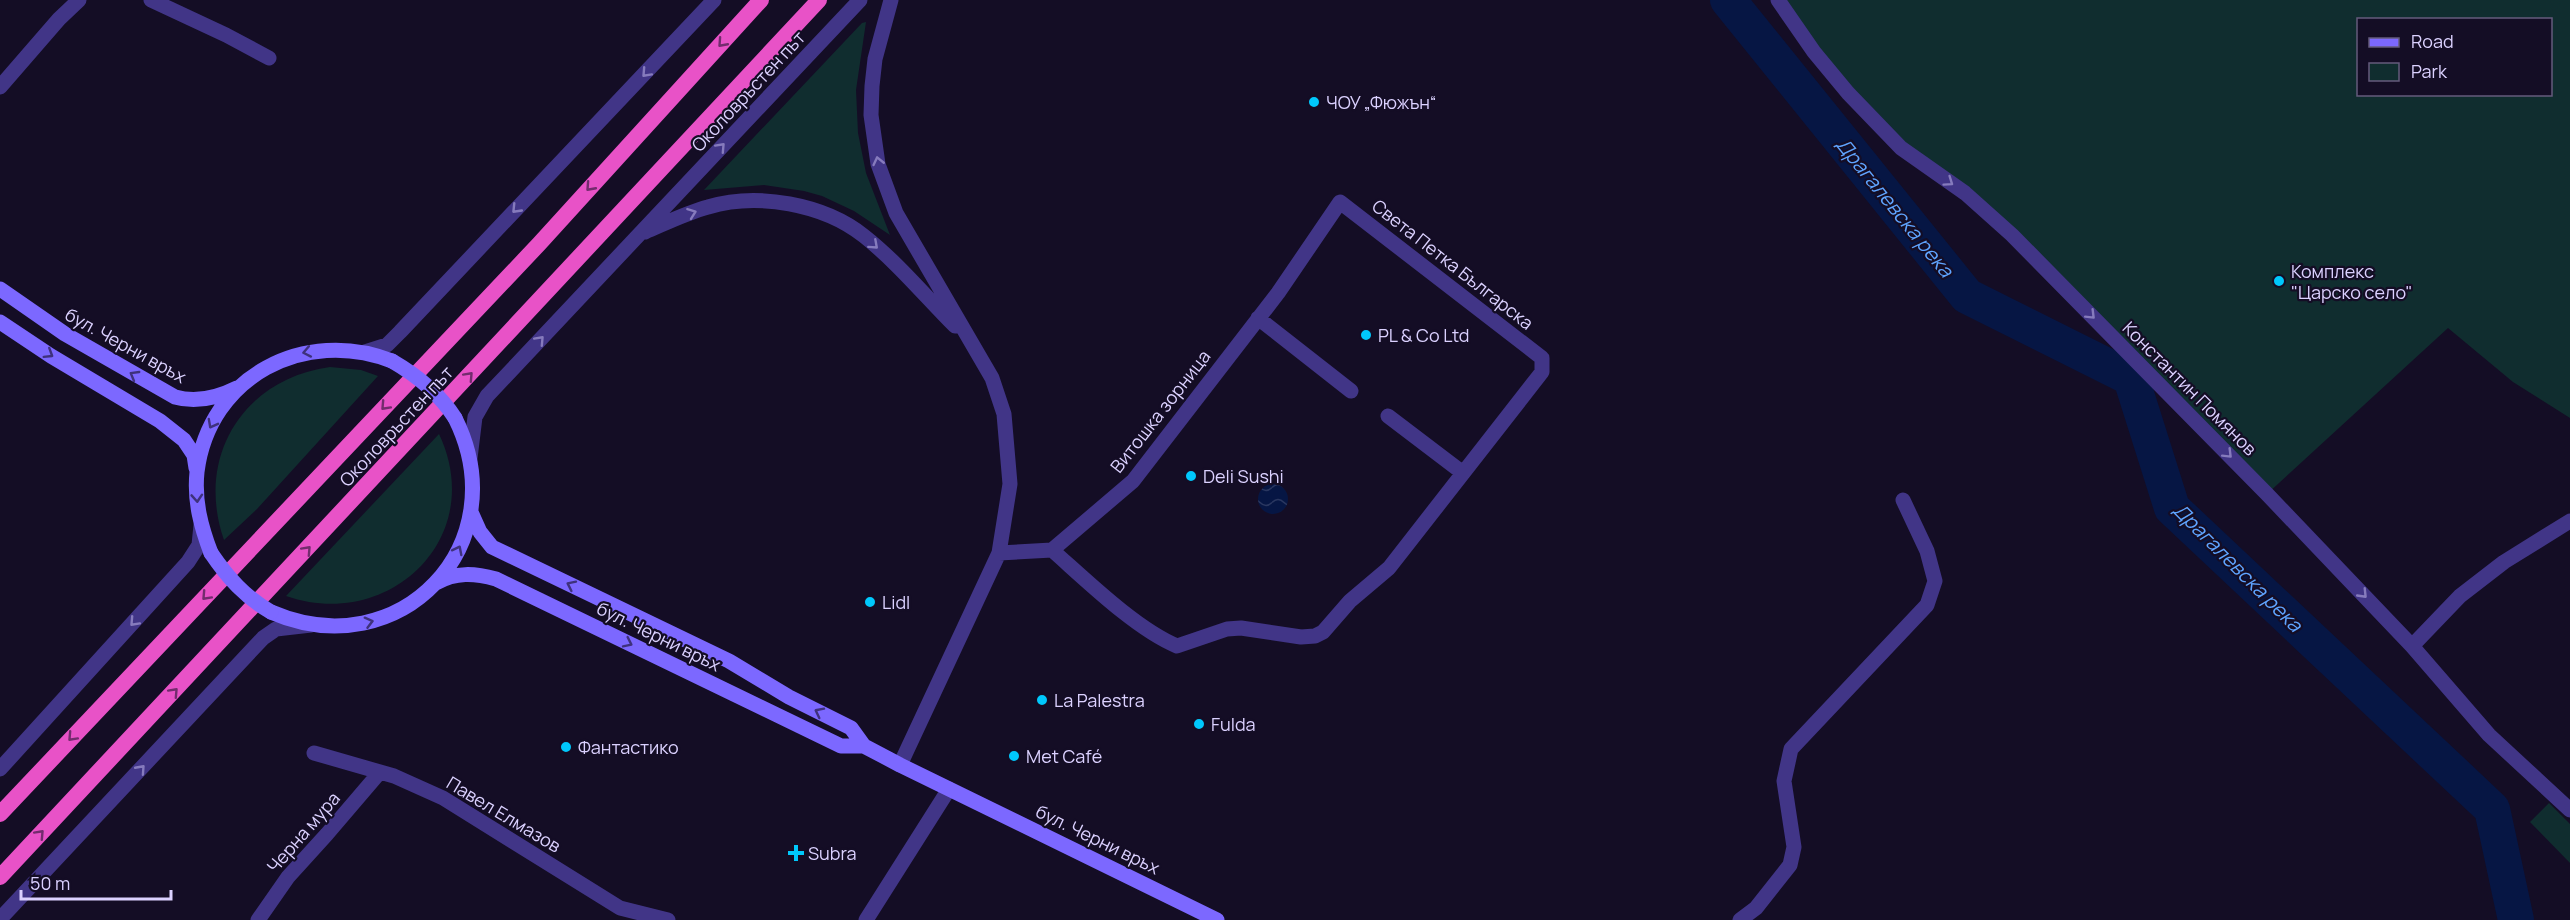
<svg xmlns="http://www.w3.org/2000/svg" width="2570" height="920" font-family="Manrope,sans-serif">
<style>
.green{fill:#102d2f;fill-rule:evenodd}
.water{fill:url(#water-waves)}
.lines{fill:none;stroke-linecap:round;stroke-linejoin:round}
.river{stroke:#061644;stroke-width:36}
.minor{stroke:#413587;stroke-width:15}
.secondary{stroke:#7c68ff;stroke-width:15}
.trunk{stroke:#e852c7;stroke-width:16}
.secondary-bridge{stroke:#7c68ff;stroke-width:15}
.oneway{stroke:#732c6e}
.oneway2{stroke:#867bbd}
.oneway3{stroke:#3e317c}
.poi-dot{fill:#00c8fc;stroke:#140d25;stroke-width:2}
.labels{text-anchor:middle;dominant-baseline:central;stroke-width:4.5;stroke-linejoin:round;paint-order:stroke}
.street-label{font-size:18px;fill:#dbd1ff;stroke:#140d25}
.poi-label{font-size:18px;fill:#dbd1ff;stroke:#140d25;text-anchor:start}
.water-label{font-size:20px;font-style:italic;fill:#5fa4ff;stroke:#140d25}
</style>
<defs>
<pattern id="water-waves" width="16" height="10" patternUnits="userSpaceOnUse" patternTransform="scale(1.5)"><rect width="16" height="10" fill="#061644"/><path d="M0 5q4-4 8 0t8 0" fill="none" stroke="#2a3760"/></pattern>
</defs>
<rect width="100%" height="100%" fill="#140d25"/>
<!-- green -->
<path class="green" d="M1778,0H2570V418L2513,382L2448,328L2267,494L2012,235L1901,148ZM2358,20H2550V94H2358Z
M866,22L856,90L858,133L866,173L890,235L854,211L822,196L804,191L764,185L704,190L862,23Z
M330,367L361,370L378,376L257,509L224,540C195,457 243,379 330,367Z
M439,434C488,537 390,632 286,596Z
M2549,803L2570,824V863L2530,822Z"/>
<!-- water -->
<path class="water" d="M1258 499a15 15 0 1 1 30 0a15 15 0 1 1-30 0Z"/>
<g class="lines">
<!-- river -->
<path class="river" d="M1728,0L1967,296L2131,378L2172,508L2492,809L2516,920"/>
<!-- minor -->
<path class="minor" d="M151,0L226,35L269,58
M891,0L875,59L872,86L871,115L878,164L896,213L992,378L1004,414L1010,484L999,553L900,765
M1778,0L1814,52L1848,93L1901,148L1965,193L2012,235L2267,494L2412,646L2489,735L2570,810
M0,87L59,19L79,0
M1340,202L1542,358V372L1389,568L1350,601L1323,632L1315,636L1301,637L1241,628L1227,629L1177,646C1136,629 1086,580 1052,550L1133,481L1278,293Z
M645,232C666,223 686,213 708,207C757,192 824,204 864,236C897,262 925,296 955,326
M1258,318L1351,391
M365,352L387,345L400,332L714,0
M1388,416L1463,473
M470,458L475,417L487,396L860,0
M999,553L1052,550
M2412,646L2460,596L2504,562L2570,521
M314,753L394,776L443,798L620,908L668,920
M0,769L188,562L199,545L201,525
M0,919L263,638L276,629L311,625
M258,920L288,877L327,834L380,772
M866,920L949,789
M1740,920L1756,908L1790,865L1794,847L1784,781L1791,749L1927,605L1935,581L1927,551L1903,500"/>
<!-- secondary -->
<path class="secondary" d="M0,289L65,334L175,397C196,403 217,398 237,388
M0,322L51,356L160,421L184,440L194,455L196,468
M471,512L480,532L492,547L729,661L789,697L851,728L864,746L900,765L1217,920
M211,553C201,527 194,501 197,472C209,376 305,327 392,361
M436,583C456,572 474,573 496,579L841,746H864
M271,612C400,668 518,544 455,418"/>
<!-- trunk -->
<path class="trunk" d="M0,814L539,244L761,0
M0,877L819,0"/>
<!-- secondary-bridge -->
<path class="secondary-bridge" d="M392,361C418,376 439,393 455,418
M211,553C228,578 245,597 271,612"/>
</g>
<!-- one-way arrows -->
<defs><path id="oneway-chevron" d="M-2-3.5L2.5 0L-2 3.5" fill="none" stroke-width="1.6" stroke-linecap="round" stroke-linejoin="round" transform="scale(1.5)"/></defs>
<g class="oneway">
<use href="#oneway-chevron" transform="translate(722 43) rotate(132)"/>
<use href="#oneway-chevron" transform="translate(590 187) rotate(132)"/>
<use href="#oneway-chevron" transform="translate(469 376) rotate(-47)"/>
<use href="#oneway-chevron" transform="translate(385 406) rotate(133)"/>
<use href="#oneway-chevron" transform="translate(307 550) rotate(-47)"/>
<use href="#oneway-chevron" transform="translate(206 596) rotate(133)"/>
<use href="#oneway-chevron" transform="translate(174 692) rotate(-47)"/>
<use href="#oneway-chevron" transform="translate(72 737) rotate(133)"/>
<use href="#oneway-chevron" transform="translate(40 834) rotate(-47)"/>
</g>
<g class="oneway2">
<use href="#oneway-chevron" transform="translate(646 73) rotate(133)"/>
<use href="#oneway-chevron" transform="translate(721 147) rotate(-47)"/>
<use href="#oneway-chevron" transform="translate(878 161) rotate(-103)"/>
<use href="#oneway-chevron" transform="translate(1949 182) rotate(35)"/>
<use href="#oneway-chevron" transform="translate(516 209) rotate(134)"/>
<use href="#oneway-chevron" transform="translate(692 213) rotate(-20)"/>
<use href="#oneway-chevron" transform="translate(874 245) rotate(42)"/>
<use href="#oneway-chevron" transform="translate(2091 315) rotate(45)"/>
<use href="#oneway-chevron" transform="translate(540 340) rotate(-47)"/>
<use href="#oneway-chevron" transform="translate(2228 454) rotate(45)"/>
<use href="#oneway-chevron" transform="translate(2363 594) rotate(46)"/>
<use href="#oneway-chevron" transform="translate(134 622) rotate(133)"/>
<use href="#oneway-chevron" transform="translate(141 769) rotate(-48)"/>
</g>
<g class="oneway3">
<use href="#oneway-chevron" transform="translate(307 352) rotate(169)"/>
<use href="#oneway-chevron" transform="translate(49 354) rotate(32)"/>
<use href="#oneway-chevron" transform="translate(134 375) rotate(-150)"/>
<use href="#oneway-chevron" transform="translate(212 424) rotate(118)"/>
<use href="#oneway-chevron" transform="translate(197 498) rotate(86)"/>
<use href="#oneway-chevron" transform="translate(458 550) rotate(-63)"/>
<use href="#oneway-chevron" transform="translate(571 585) rotate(-154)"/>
<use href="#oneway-chevron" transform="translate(369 622) rotate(-15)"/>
<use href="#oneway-chevron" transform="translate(628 643) rotate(26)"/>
<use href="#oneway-chevron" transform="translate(819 712) rotate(-153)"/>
</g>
<!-- markers -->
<g class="poi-dot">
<circle cx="1314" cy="102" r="6"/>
<circle cx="2279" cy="281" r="6"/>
<circle cx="1366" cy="335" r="6"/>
<circle cx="1191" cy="476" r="6"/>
<circle cx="870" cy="602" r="6"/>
<circle cx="1042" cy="700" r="6"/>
<circle cx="1199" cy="724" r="6"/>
<circle cx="566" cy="747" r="6"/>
<circle cx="1014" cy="756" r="6"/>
<path d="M793 844h6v6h6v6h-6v6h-6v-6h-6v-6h6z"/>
</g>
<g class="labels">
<!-- street labels -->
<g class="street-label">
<text transform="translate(748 91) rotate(-47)">Околовръстен път</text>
<text transform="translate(1453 264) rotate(38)">Света Петка Българска</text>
<text transform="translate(126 345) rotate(29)">бул. Черни връх</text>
<text transform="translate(2190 388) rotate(45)">Константин Помянов</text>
<text transform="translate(1160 411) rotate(-52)">Витошка зорница</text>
<text transform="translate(396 426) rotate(-47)">Околовръстен път</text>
<text transform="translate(659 636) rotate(26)">бул. Черни връх</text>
<text transform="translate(504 814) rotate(31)">Павел Елмазов</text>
<text transform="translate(303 832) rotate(-49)">Черна мура</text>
<text transform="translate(1098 839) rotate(26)">бул. Черни връх</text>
</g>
<!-- poi labels -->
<g class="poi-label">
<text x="1326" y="102">ЧОУ „Фюжън“</text>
<text x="2291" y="271">Комплекс<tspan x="2291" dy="21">"Царско село"</tspan></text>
<text x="1378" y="335">PL &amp; Co Ltd</text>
<text x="1203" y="476">Deli Sushi</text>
<text x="882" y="602">Lidl</text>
<text x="1054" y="700">La Palestra</text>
<text x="1211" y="724">Fulda</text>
<text x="578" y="747">Фантастико</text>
<text x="1026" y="756">Met Café</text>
<text x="808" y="853">Subra</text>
</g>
<!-- water labels -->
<g class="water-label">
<text transform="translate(1895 207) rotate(51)">Драгалевска река</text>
<text transform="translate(2238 567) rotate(45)">Драгалевска река</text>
</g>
</g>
<!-- legend -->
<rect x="2357" y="18" width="195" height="78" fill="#140d25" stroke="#645b7c" stroke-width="1.5"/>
<rect x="2369" y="38" width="30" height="9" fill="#7c68ff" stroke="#645b7c" stroke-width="1.5"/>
<text x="2411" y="48" font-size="18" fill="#dbd1ff">Road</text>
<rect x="2369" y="63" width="30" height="18" fill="#102d2f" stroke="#645b7c" stroke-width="1.5"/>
<text x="2411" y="78" font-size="18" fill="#dbd1ff">Park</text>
<!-- scale -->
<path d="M21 890v9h150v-9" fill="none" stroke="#dbd1ff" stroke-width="3"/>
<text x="30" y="890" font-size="18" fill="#dbd1ff" stroke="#140d25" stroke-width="4.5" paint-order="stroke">50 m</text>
</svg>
